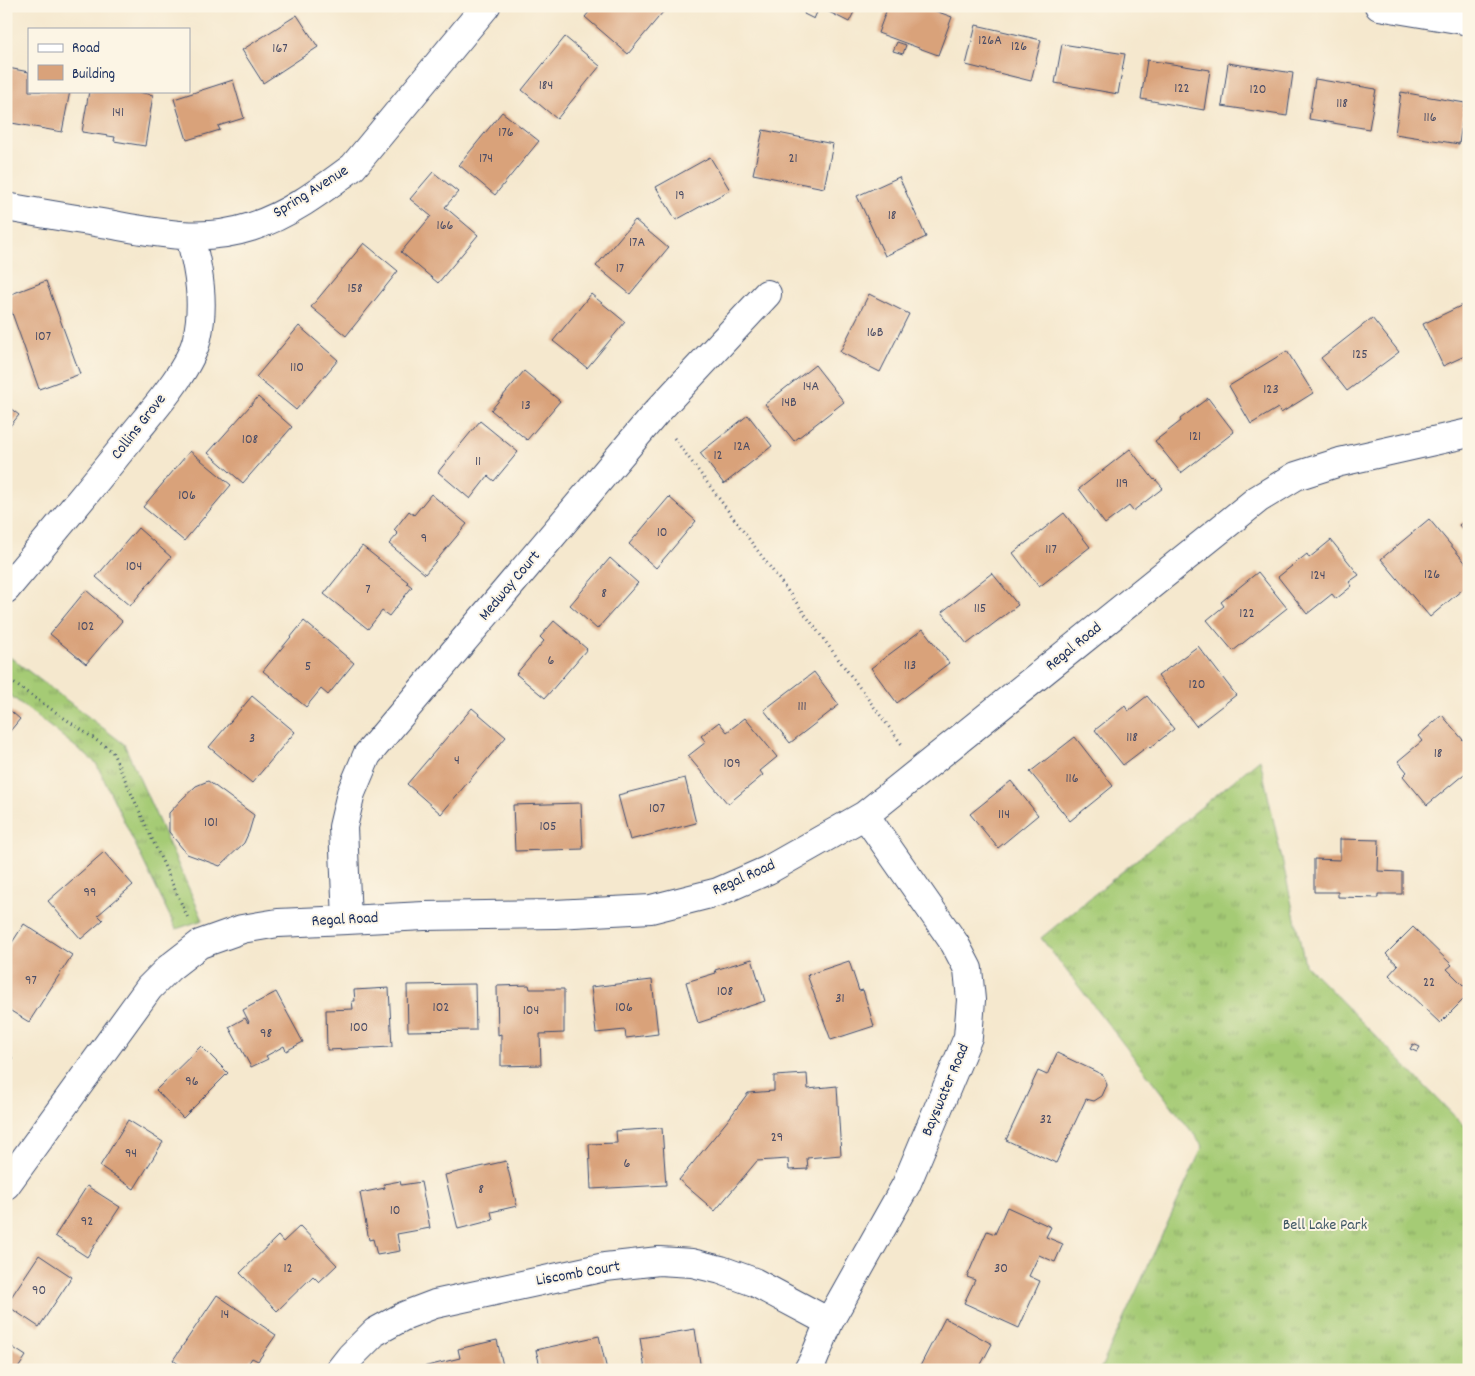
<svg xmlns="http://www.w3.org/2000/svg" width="1475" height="1376" font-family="Dekko,sans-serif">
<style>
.grass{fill:url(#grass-tufts);stroke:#607d6a}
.building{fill:#d9a27a}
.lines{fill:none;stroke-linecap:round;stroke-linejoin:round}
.minor-casing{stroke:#3c4b6f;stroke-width:30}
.path{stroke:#3c4b6f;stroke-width:3;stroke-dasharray:1 4;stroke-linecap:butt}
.minor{stroke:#fff;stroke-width:28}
.labels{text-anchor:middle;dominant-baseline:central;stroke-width:4;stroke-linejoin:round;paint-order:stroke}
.number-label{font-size:14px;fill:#4a4c65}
.street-label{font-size:16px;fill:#1b2f5e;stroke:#fcf5e5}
.park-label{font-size:16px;fill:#3e5664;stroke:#fcf5e5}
</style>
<defs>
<pattern id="grass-tufts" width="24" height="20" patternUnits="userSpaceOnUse" patternTransform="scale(1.25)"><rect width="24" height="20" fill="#a5cb75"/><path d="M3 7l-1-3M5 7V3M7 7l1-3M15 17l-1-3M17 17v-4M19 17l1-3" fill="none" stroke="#86a563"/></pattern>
</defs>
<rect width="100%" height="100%" fill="#fcf5e5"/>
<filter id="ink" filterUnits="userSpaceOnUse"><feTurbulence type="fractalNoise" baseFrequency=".02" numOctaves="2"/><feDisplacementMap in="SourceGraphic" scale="10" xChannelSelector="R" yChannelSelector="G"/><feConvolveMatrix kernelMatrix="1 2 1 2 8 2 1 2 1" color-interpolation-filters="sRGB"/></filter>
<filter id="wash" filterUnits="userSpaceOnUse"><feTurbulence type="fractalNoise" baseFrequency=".0096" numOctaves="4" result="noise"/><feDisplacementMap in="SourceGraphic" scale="20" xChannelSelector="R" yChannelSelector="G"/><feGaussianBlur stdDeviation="1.12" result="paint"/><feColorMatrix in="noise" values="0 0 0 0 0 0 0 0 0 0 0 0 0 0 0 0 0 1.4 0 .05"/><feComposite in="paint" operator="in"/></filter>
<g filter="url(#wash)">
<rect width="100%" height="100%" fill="#f5e8ce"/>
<!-- grass -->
<path class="grass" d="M6,654L124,744L203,920L176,929L96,763L6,692Z
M1260,759L1305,964L1469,1131V1370H1100L1203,1146L1041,938Z"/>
<g id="blocks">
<!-- building -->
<path class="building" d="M594,6H668L628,54L585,17Z
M807,6L818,10L814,19L804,14Z
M817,6H857L849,22Z
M888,6H922L952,17L938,55L878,33Z
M297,15L318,47L263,83L242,50Z
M976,25L1041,40L1031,81L966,65Z
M565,37L600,66L557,119L522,90Z
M897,42L906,45L903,54L893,51Z
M1062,44L1125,54L1118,94L1055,83Z
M1147,60L1210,70L1204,110L1141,99Z
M1228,63L1293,73L1287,116L1222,106Z
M8,68L29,72V91H70L62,132L6,122V81Z
M1315,79L1376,89L1369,129L1309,119Z
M233,80L244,118L218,126L220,130L187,140L174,99Z
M89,91H133L153,95L145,146L114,141L115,137L82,132Z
M1401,92L1465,103L1459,144L1395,134Z
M502,112L539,141L495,195L459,165Z
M763,130L833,144L824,188L753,174Z
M710,157L730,190L676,220L656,187Z
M433,172L458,192L445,207L478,235L438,283L401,252L431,216L410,199Z
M899,177L926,237L885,256L857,196Z
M635,220L668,248L630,294L596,266Z
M364,243L398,271L346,336L311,307Z
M46,281L80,374L39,389L6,296Z
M591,294L625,322L587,368L553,341Z
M869,294L909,314L880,372L840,352Z
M1469,302V354L1443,366L1423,324Z
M1372,318L1399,352L1347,391L1321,358Z
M299,326L338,360L296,410L256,377Z
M1287,351L1313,393L1281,413L1278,408L1251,424L1229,386Z
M815,365L844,402L794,441L765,404Z
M524,371L560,401L527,440L491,410Z
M258,397L292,427L243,483L208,453Z
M1208,398L1234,432L1181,473L1155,441L1181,421L1180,419Z
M6,405L19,415L6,431Z
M748,415L772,446L724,484L700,453Z
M480,421L518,452L494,481L488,476L470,499L438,472Z
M1130,449L1154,480L1155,479L1163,488L1133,511L1129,506L1105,524L1079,489Z
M190,451L231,485L184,541L143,507Z
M431,494L467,524L425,574L389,544L398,534L394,530L409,511L414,515Z
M669,497L696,521L656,568L629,544Z
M1064,513L1090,547L1039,587L1013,553Z
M1469,518V537L1459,525Z
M1429,519L1469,567V584L1430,617L1381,559Z
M138,528L171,557L130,606L96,577Z
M1331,540L1359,575L1349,582L1352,586L1336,599L1332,594L1307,614L1278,577L1307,554L1309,558Z
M362,546L408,582L407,583L412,587L389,616L382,611L368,629L324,594Z
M610,558L638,583L597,629L570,605Z
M1258,572L1287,608L1233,651L1207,620L1224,606L1221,602Z
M992,573L1018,605L967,644L942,612Z
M86,590L122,621L86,664L50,634Z
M304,621L354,663L328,695L321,689L306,707L263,671Z
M554,621L587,649L545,698L516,674L544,641L540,637Z
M923,629L949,663L897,703L871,668Z
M1198,646L1236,695L1196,726L1158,676Z
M814,672L839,705L790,743L764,710Z
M252,696L295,732L252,783L209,747Z
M1147,696L1174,729L1150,748L1148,746L1123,765L1095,730L1125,706L1128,711Z
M6,707L20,719L6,736Z
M472,708L506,737L441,814L407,784Z
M1442,715L1469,747V770L1427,805L1403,776L1407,772L1398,761L1422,741L1418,736Z
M745,718L777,757L760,771L763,775L728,804L688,756L706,742L701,736L719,722L727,732Z
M1075,737L1113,786L1070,821L1030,772Z
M685,778L696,823L630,840L618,795Z
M208,781L254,815L249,832L244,843L220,866L187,854L169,832V813L182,799L196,786Z
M1011,781L1038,815L998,848L970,814Z
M581,803L583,849L515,851L513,805Z
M1340,839L1379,840L1378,871L1402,872V894H1378V898L1338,897V892H1314V859L1340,860Z
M104,852L133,885L98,915L103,920L81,939L48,901Z
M24,924L72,955L29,1022L6,1008V952Z
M1413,927L1452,965L1447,969L1469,991V994L1440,1023L1389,975L1398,965L1386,954Z
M752,959L765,1001L698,1023L686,982L716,973L715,970Z
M849,961L859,991L863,990L874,1026L831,1040L807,975Z
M652,980L658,1034L626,1038L625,1030L596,1033L591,987Z
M475,984L476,1030L408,1031L407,985Z
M529,985L530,989H564V1033L540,1034L541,1065L501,1066V1034L498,1035L497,986Z
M389,988L392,1047L327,1050L326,1010L353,1009L352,1001H355L354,990Z
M276,992L303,1042L286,1051L284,1046L266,1056L268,1059L251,1067L229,1027L245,1018L248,1023L249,1022L243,1010Z
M1413,1044L1420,1047L1417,1052L1410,1049Z
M201,1046L228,1073L183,1118L156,1090Z
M1057,1053L1103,1075L1107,1085L1102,1096L1094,1101L1086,1099L1056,1163L1006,1140L1038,1071L1047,1075Z
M6,1054L13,1058L6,1068Z
M807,1074L808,1089L837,1086L841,1155L807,1158L808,1169L789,1170L788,1159L757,1161L715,1211L679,1180L728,1120L748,1093L774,1091V1076Z
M128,1120L163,1142L134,1189L100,1166Z
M662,1128L666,1185L591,1189L589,1144L617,1143L616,1131Z
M506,1161L517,1206L491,1212L493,1220L458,1229L445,1175Z
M400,1181L401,1185L421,1182L430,1228L397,1234L400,1251L377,1255L373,1239L369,1240L360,1193L385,1188L384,1184Z
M87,1186L120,1207L87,1257L55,1236Z
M1007,1207L1051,1227L1046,1237L1063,1244L1055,1262L1039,1255L1029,1276L1040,1281L1019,1328L964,1303L975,1280L967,1277L987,1231L995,1234Z
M300,1226L337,1265L319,1282L313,1276L277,1311L240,1273L278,1236L283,1242Z
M39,1255L72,1277L39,1327L6,1305Z
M217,1295L276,1335L258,1361L252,1358L244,1370H187L173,1360Z
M945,1318L992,1344L978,1370H918Z
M695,1329L701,1370H645L640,1338Z
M599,1336L607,1370H541L536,1350Z
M497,1340L504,1370H423V1367L460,1358L458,1349Z
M6,1343L26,1356L17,1370H6Z"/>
</g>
</g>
<g filter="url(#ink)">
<use href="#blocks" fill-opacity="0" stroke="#3c4b6f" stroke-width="1"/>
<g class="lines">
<!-- minor casing -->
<g class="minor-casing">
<path id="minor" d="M1379,6L1469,21
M6,207C40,213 74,219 108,224C158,233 202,243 251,227C289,215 322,190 353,167L486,6
M6,589C50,537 94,484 137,430C156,407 191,367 197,338C205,304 199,270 190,237
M347,920L343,827L351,793L367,755L655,414L767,294
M6,1185L149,988L169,968L200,944L242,929L278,923L347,920L424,916L555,914L651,909L718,892L768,870L865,815L1258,499L1296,476L1340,462L1469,433
M340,1370L351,1356L375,1332L406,1315L435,1304L605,1267L659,1261L692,1263L721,1270L754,1282L829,1322
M808,1370L813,1361L829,1322L906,1185L968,1037L971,1000L968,969L955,944L865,815"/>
</g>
<!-- path -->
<path class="path" d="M674,438L903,746
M6,678L112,751L188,918"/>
<!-- minor -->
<use href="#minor" class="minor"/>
</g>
</g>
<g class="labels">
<!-- number labels -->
<g class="number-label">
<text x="990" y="41">126A</text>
<text x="1019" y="47">126</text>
<text x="280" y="49">167</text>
<text x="546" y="86">184</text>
<text x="1182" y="89">122</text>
<text x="1258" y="90">120</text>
<text x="1342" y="104">118</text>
<text x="118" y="113">141</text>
<text x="1430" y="118">116</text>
<text x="506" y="133">176</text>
<text x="486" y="159">174</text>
<text x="793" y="159">21</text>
<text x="680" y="196">19</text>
<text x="892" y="216">18</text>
<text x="445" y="226">166</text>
<text x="637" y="243">17A</text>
<text x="620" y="269">17</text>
<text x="355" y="289">158</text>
<text x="875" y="333">16B</text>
<text x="43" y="337">107</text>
<text x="1360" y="355">125</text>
<text x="297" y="368">110</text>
<text x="811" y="387">14A</text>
<text x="1271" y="390">123</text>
<text x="789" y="403">14B</text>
<text x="526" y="406">13</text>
<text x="1195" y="437">121</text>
<text x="250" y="440">108</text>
<text x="742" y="447">12A</text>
<text x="718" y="456">12</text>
<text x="478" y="462">11</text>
<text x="1122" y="484">119</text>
<text x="187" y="496">106</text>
<text x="662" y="533">10</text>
<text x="424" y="539">9</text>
<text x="1051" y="550">117</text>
<text x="134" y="567">104</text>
<text x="1432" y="575">126</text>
<text x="1318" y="576">124</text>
<text x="368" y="590">7</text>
<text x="604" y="594">8</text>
<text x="980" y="609">115</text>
<text x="1247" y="614">122</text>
<text x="86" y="627">102</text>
<text x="551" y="661">6</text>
<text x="910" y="666">113</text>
<text x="308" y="667">5</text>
<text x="1197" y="685">120</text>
<text x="802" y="707">111</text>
<text x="1132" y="738">118</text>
<text x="252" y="739">3</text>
<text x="1438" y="754">18</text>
<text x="457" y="761">4</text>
<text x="732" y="764">109</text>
<text x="1072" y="779">116</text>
<text x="657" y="809">107</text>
<text x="1004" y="815">114</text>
<text x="211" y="823">101</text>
<text x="548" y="827">105</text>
<text x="90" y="893">99</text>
<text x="31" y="981">97</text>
<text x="1429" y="983">22</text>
<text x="725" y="992">108</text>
<text x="840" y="999">31</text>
<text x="441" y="1008">102</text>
<text x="624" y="1008">106</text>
<text x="531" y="1011">104</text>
<text x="359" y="1028">100</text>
<text x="266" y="1034">98</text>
<text x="192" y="1082">96</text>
<text x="1046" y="1120">32</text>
<text x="777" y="1138">29</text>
<text x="131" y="1154">94</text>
<text x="627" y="1164">6</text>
<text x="481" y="1190">8</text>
<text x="395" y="1211">10</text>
<text x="87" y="1222">92</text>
<text x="288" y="1269">12</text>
<text x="1001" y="1269">30</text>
<text x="39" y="1291">90</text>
<text x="225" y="1315">14</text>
</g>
<!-- street labels -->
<g class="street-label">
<text transform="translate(311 192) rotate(-32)">Spring Avenue</text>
<text transform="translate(139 427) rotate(-52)">Collins Grove</text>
<text transform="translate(510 586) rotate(-50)">Medway Court</text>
<text transform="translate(1074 647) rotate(-39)">Regal Road</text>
<text transform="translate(744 878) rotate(-24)">Regal Road</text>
<text transform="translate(345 920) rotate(-3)">Regal Road</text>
<text transform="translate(946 1090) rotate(-67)">Bayswater Road</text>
<text transform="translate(578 1274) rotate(-10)">Liscomb Court</text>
</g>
<!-- park labels -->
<g class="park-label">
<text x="1325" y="1225">Bell Lake Park</text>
</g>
</g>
<!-- margin -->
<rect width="1475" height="1376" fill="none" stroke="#fcf5e5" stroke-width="25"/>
<!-- legend -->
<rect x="28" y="28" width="162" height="65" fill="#fcf5e5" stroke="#a2a6af"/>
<rect x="38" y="44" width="25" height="8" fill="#ffffff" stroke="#a2a6af"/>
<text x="72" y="52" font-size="15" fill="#1b2f5e">Road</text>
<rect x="38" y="65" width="25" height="15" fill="#d9a27a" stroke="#a2a6af"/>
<text x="72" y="78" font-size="15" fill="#1b2f5e">Building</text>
</svg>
